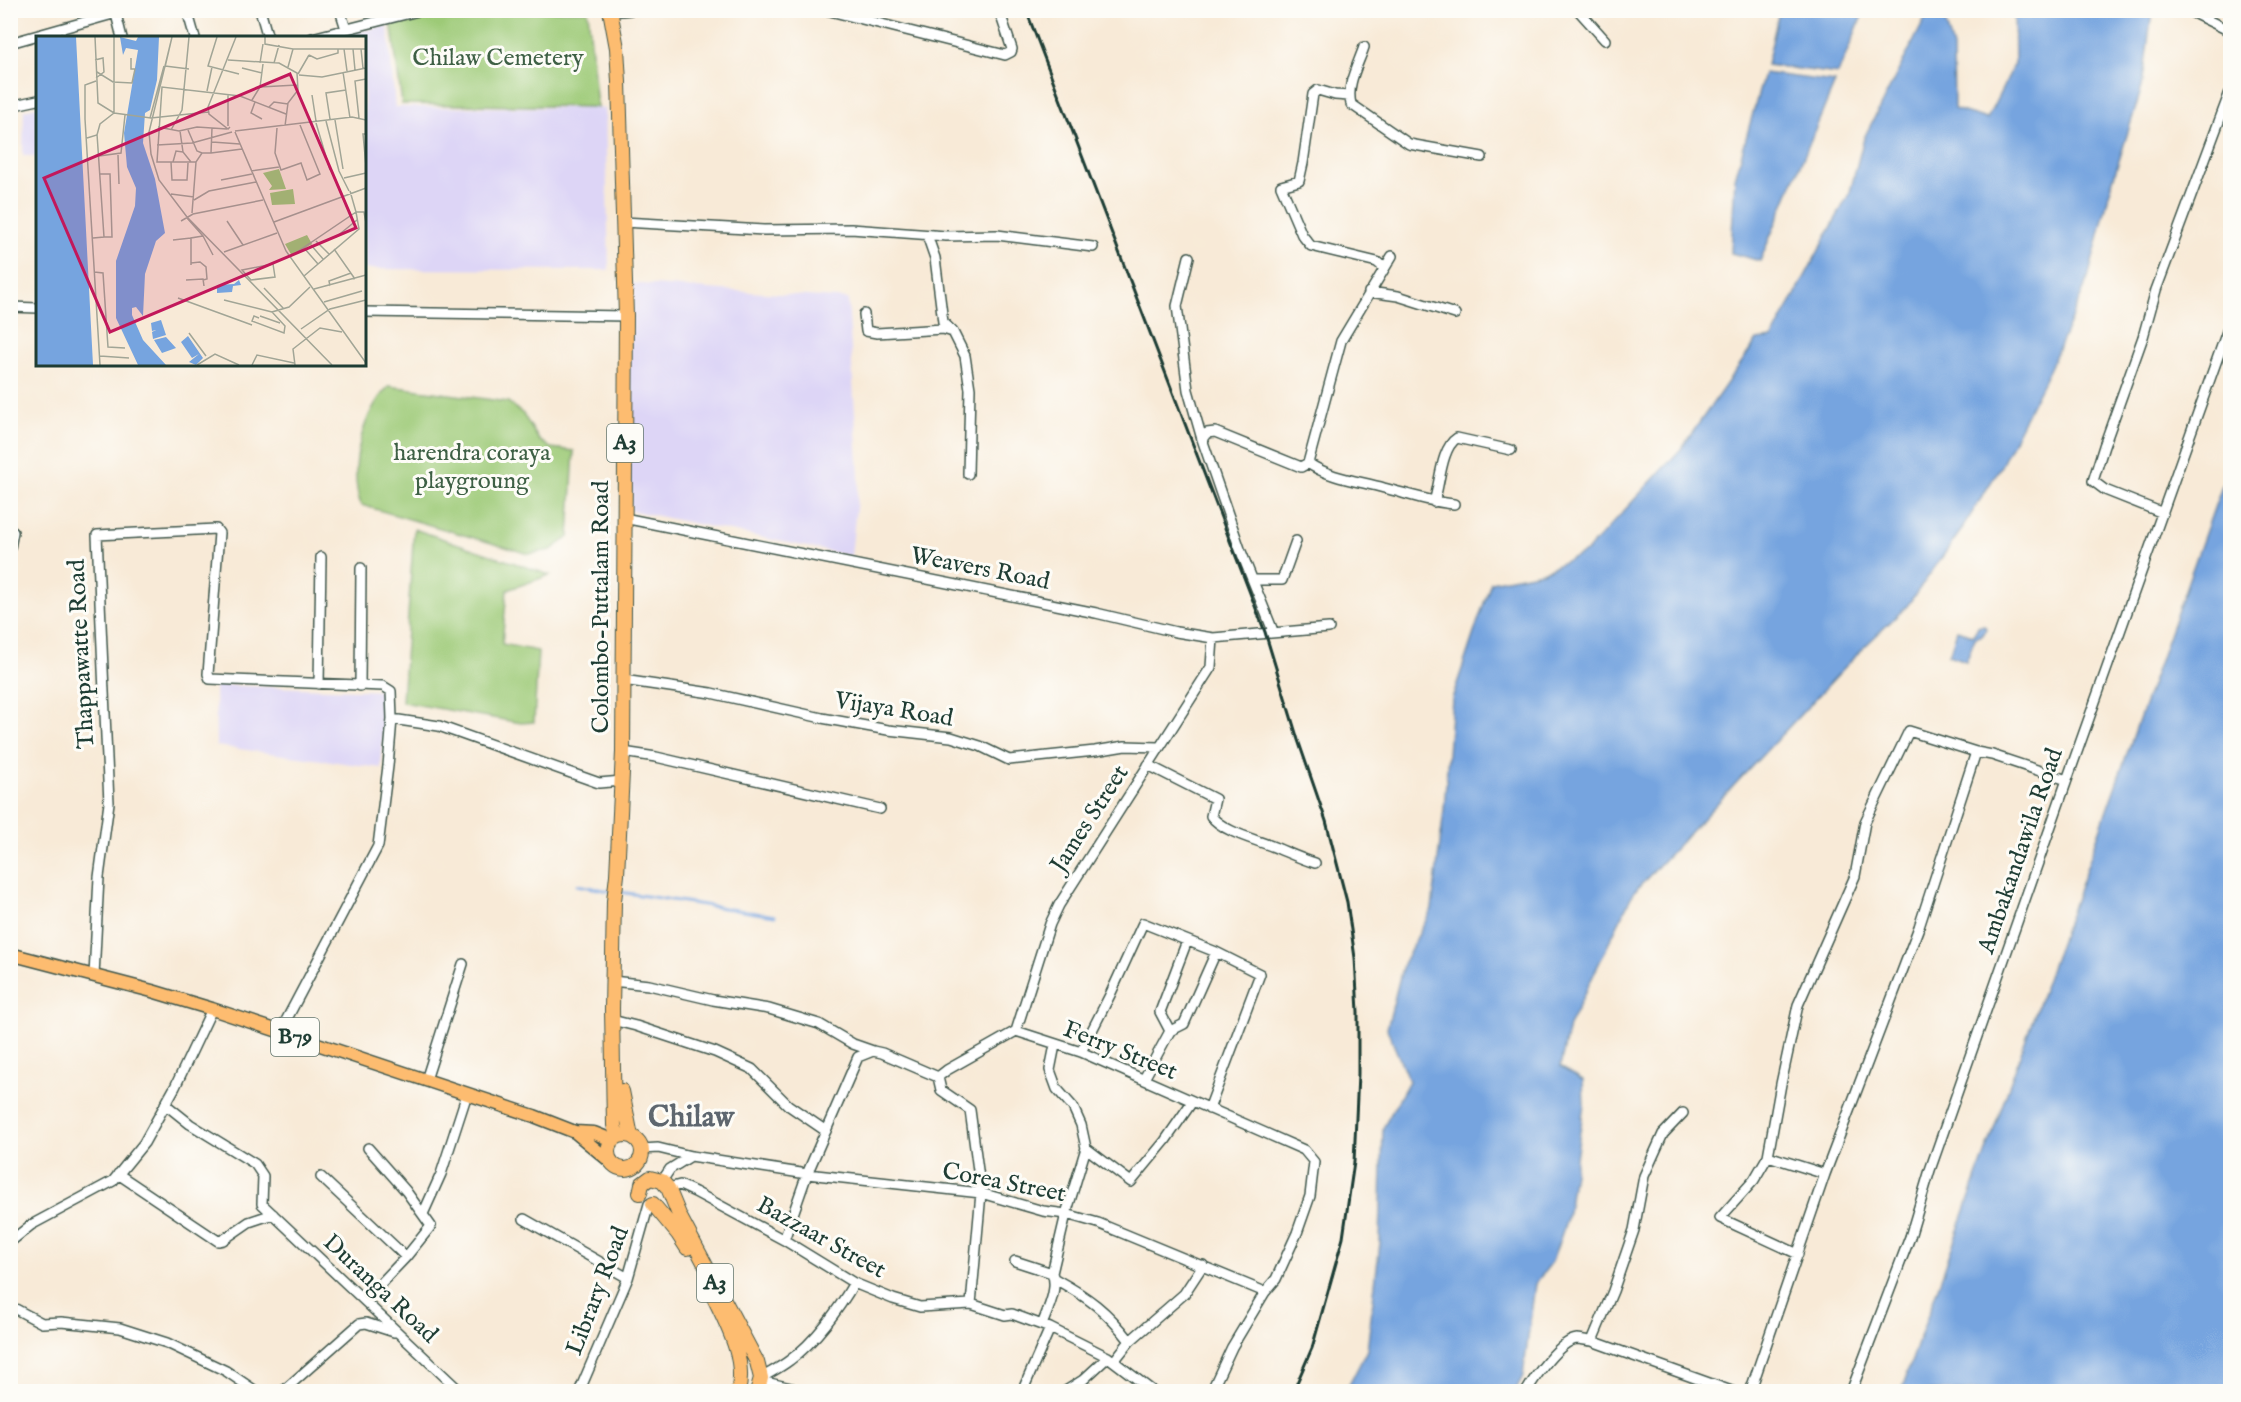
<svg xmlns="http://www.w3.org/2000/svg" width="2241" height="1402" font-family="'IM FELL English',serif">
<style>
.built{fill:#ddd5f6}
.green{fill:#9dca77;stroke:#5e8456;stroke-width:1.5}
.water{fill:#76a4df;stroke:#4a708a;stroke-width:1.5}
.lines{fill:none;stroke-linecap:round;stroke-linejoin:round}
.stream{stroke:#76a4df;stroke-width:3}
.minor-casing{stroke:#40574c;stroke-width:12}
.major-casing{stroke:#40574c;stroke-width:15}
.highway-casing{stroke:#40574c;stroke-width:16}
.minor{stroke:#fff;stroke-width:9}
.major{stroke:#fdbc70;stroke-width:12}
.highway{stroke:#fdbc70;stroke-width:14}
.rail{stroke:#1f3d34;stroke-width:3}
.labels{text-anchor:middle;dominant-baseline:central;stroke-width:6;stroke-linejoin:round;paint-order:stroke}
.shield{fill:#fdfcf7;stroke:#62766e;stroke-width:1.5}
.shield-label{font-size:22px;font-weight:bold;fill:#1f3d34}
.park-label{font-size:24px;fill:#3e6045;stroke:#fdfcf7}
.street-label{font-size:24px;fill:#1f3d34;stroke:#fdfcf7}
.district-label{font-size:30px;font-weight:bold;fill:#5e676f;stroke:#fdfcf7}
.inset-road{fill:none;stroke:#a1a596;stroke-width:1.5}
.view{fill:#c2185b;fill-opacity:0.15;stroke:#c2185b;stroke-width:3}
.inset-edge{fill:none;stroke:#1f3d34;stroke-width:3}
</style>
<rect width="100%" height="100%" fill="#fdfcf7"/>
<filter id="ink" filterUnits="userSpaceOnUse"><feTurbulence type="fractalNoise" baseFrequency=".0167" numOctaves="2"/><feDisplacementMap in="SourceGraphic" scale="12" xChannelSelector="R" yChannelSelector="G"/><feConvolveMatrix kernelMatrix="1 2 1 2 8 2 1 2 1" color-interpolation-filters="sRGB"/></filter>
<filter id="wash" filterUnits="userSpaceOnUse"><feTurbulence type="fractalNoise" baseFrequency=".008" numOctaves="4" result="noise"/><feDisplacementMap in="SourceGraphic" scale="24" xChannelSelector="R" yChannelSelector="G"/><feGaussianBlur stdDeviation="1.35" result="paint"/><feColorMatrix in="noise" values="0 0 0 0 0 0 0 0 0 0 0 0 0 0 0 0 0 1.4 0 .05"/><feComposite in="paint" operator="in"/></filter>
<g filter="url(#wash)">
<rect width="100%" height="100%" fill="#f8ead7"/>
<!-- built -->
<path class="built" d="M388,25L395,107L605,108L609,270L365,269L364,38L336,37Z
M37,107V157L23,155L24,110Z
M626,283L848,299L859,479L851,556L624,509Z
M215,685L385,691L381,768L216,746Z"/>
<!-- green -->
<path class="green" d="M447,11H588L597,107L402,104L391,21Z
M389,386L508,402L523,414L539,440L551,448L574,451L569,537L551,550L529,554L361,505C348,469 362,413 389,386Z
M414,529L550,575L507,590L502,644L538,651L534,722L521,723L402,702Z"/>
<!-- water -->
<path class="water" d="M1779,11H1864L1838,74L1767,65Z
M2014,11H2152L2142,87L2112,183L2087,282L2050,368L2000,468L1960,532L1907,606L1861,650L1633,893L1569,1026L1560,1067L1583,1080L1584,1105L1567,1219L1552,1262L1535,1284L1523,1376L1515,1391H1346L1367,1350L1380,1243L1383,1128L1409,1081L1387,1029L1403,964L1432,909L1444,810L1452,699L1491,582L1542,572L1586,552L1681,449L1757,340L1772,338L1850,192L1864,138L1928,13L1944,17L1953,48L1954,109L1987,119L2015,63Z
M1764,73L1835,82L1760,261L1731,253L1735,178Z
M2230,463V1391H1901Z
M1984,625L1986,628L1983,635L1975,638L1966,661L1949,655L1957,630L1973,635L1978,627Z"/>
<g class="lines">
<!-- stream -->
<path class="stream" d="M577,885L610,891
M620,892L775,916"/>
</g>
</g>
<g filter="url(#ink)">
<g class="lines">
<!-- minor casing -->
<g class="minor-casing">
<path id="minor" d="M115,10L122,38
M187,10L195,38
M260,10L268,38
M340,10L346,29
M826,10L1005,55L1011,52L1012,49L999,10
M1578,10L1605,40
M2187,10L2230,31
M611,12L631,10
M312,38L422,10
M10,43L127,10
M1364,47C1358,65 1346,85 1351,104L1409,144L1482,157
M1349,96L1335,95L1318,90L1313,94L1303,163L1299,181L1281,186L1302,235L1311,246L1377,262L1384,268
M10,106L38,100
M623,222L764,230L851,229L946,236L997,235L1093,247
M927,235L935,258L943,322L953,332L965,356L970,389L968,474
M1189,257L1177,306L1188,390L1202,439
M1369,292L1398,296L1455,314
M10,307L38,308
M364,312L626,316
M864,314L866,331L877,333L943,329L953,332
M1308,463C1329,478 1359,481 1384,488C1408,494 1430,502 1454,504
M1434,502C1440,484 1441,448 1457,438L1511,450
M2163,513L2105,490L2093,481L2104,446L2143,337L2156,290L2230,92
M624,518L1096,613L1176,632L1213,638L1329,628
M10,548L13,532
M1253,580H1282L1296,541
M1273,631L1240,549L1202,439L1207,433L1215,432L1301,467L1308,463L1341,341L1392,256
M623,680L711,693L822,718L888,730L951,737L980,746L1009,760L1095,751L1125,746L1158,747
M319,684L321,557
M360,686L361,568
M392,719L439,726L599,783L622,781
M623,752L656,757L880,809
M1148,765L1215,799L1211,816C1224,833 1259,840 1279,849C1291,854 1302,859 1315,863
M94,976L99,877L109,803L97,535L216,529L219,533L208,674L210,679L383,686L391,691L392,719L388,766L378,846L280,1032
M612,981L649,985L713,1000L769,1009L819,1024L853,1044L873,1051
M612,1020L636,1026L715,1052L752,1069L788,1105L826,1131
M1016,1031L1050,924L1059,905L1211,667L1213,638
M1170,1031L1160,1012L1187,941
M1081,1052L1110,995L1143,923L1216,952L1260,974L1209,1109
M938,1077L941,1090L970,1110L981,1193L971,1304
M1144,1079L1170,1031L1184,1024L1216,952
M426,1080L463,964
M165,1104L190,1124L255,1164L263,1176L262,1204L461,1392
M1086,1148L1131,1182L1165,1141L1192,1102
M642,1149L658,1148L691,1156L807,1174L981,1193L1043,1211L1066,1214L1098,1223L1265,1292
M1768,1156L1825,1174
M118,1174L218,1241L223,1240L249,1222L273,1214
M321,1177L406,1257
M662,1181L670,1169L691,1156
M668,1188L680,1185L695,1192L784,1240L854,1283L893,1299L920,1307L971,1304L1005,1315L1012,1314L1050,1328L1108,1357L1154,1392
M423,1214L441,1174L467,1094
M524,1219L628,1278
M784,1240L807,1174L858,1057L873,1051L882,1053L938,1077L947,1070L1016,1031L1081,1052L1304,1150L1314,1162L1310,1196L1297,1233L1276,1279L1265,1292L1232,1347L1211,1392
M10,1242L31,1225L113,1181L144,1143L175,1087L212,1009
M1798,1254L1720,1218L1754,1180L1768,1156L1781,1084L1798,1005L1855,876L1865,822L1909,731L1976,752
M1015,1261L1052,1273
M1055,1279C1088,1297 1107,1311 1130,1341
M365,1300L406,1257L431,1226L406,1191L368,1148
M10,1306L42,1323L61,1322L120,1328L167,1343L226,1371L257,1392
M1042,1325C1047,1311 1059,1288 1052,1273L1066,1214L1086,1148L1081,1125L1073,1107L1057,1089L1050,1070L1055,1045
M1592,1341L1613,1291L1634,1230L1644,1176L1663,1134L1683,1113
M1114,1361L1130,1341L1184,1294L1203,1265
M761,1378C771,1372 781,1367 790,1360C815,1342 839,1309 854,1283
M761,1381L808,1392
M282,1392L359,1324L366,1323L394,1332
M579,1392L628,1278L649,1204
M1022,1392L1050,1328
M1064,1392L1083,1380L1108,1357
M1526,1392C1535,1377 1559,1341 1577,1339C1581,1339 1587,1341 1592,1341L1734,1392
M1750,1392L1825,1174L1919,927L1976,752L1992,755L2067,780
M1851,1392L1910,1237L1930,1170L2067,780L2230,323"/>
</g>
<!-- major casing -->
<g class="major-casing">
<path id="major" d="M10,954L152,991L212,1009L534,1116L575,1132L611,1162
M575,1132L594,1133L612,1140"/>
</g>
<!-- highway casing -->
<g class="highway-casing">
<path id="highway" d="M610,10L617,48L619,82L626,316L623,752L617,875L614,901L612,1009L614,1125L617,1136
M622,1091L631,1136
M608 1152a17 17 0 1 1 34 0a17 17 0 1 1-34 0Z
M640,1193L642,1184L650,1178L662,1181L668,1188L680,1217L757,1362L761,1378L757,1392
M653,1204L678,1234L687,1248
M711,1291C725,1321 747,1358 738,1392"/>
</g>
<!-- minor -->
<use href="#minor" class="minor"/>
<!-- major -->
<use href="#major" class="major"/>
<!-- highway -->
<use href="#highway" class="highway"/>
<!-- rail -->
<path class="rail" d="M1026,10L1265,632L1298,740L1326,821L1347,902L1355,958L1358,1012V1074L1354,1162L1343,1238L1312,1348L1293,1392"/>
</g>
</g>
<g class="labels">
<!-- shield labels -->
<g class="shield">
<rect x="607" y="424" width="36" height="38" rx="4.5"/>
<rect x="271" y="1018" width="48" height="38" rx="4.5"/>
<rect x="697" y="1264" width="36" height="38" rx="4.5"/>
</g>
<g class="shield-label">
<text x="625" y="443">A3</text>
<text x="295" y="1037">B79</text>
<text x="715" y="1283">A3</text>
</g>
<!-- park labels -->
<g class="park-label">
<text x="498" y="58">Chilaw Cemetery</text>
<text x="472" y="453">harendra coraya<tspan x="472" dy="28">playgroung</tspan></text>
</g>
<!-- street labels -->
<g class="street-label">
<text transform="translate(980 569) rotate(11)">Weavers Road</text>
<text transform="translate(601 607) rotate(-90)">Colombo-Puttalam Road</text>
<text transform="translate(82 654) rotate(-93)">Thappawatte Road</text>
<text transform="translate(894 710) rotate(9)">Vijaya Road</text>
<text transform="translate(1090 819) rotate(-57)">James Street</text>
<text transform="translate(2021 851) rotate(-71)">Ambakandawila Road</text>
<text transform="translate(1120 1051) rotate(22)">Ferry Street</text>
<text transform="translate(1004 1183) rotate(11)">Corea Street</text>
<text transform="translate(821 1238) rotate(29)">Bazzaar Street</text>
<text transform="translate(380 1289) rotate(43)">Duranga Road</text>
<text transform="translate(598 1291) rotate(-69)">Library Road</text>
</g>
<!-- district labels -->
<g class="district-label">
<text x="691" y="1118">Chilaw</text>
</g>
</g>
<!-- overview -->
<g transform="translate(36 36)">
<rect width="330" height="330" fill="#f8ead7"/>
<path d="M243,133L250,153L233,154L236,150L227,137ZM257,153L259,168L236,169L234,157ZM271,199L276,208L256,220L249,208Z" fill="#9dca77"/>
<path d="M0,1H40L57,329H0ZM84,1L100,5L102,1H123L121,44L114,74L109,77L107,107L119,143L129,197L120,205L109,238L107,280L100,271L96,272V279L107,304L130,329H102L80,282V225L99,170L100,152L91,131L88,97L102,14L90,12L87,19ZM203,244L205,249L197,250L196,256L181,257V249L198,248ZM125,284L130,299L117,303L116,296L120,294L116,295L115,287ZM152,300L167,322L160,329L153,326L163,318L156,322L145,306ZM130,301L140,312L126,317L118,304Z" fill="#76a4df"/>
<path class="inset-road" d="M59,1L62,67L78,77L115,82L172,76M136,1L113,96L115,118L123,144L151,181L296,329M181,1L172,30L203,38M229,1V8L257,13M308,13L311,35M317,13L319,34M325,13L327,32M273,19L281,23L302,17V13M59,24L67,22L68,36L60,42M192,24L243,27L261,37L262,54L252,67L249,90M224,27L227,8M238,27L243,9M129,30L153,33M129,31L136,1M252,31L257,13H330M206,32L226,37M61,36L77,46L96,47L99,33H95V22M307,36L314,82M262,38L273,19M263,39L286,41L330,32M60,45L49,49V83L64,329M224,51L261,49M171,55L176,31M192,59V90M276,59L280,85M216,64L224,51L227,28M219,66L215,77L226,83M233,71L238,66L252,68M78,77V1M114,82L128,30M323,82L319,45L330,43M294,83L290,57L310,54M299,84L307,133M290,85L303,135L313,155M280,87L294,134M122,91L143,95L161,91L191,93M194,91L192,93L173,78L172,71L200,1M176,92L175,117H166L160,126H121L126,51L204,60L250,78M241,92L239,117L245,134L265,127L271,144L284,138L264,89M135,94L146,74L153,1M152,94L161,115L166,117M144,95L147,116L155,126M199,95L316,81L330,84M199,96L250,215L330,327M51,102L61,99L64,88L78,77M176,106L204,108M121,109L156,107L196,96M175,117L206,113M82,119L83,148M63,120L85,117L89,79M135,126L136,144H151L152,127M137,126L140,115L147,116M330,130L327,98H330M215,135L243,131M64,138H74L76,201H68M308,142L330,137M185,144L216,138M135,158L158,161M158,164L173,155L220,146M156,177L160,126M151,182L167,200L155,202V229M145,185L157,178L227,164M191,185L207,209M238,186L330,152M167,200L177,219M300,201L321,184M57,202L68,201L61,98M137,204L155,202M280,205L293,218M275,209L287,223M269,213L282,228M298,213L319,243M188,216L241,197M255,220L320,176L314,155M155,227L164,226L170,231L171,243L167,244M237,228L239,241L215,244L206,234ZM58,236L67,237L72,311L89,312M268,240L323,193L320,176H328L330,187M150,244L167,243L168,250M294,250L293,245L315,237M228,252L248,273M278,253L330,239M142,262L216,289M188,264L236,276M288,266L326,255M224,280L244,287M223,282L218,280L216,285L248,297L249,290L236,276L253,271L274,251M265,293L294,273L330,264M153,297L170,320M64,320L93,322M161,329L179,318L203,329M216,329L221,319L258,327M259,329L257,313L284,292L306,296"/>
<path class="view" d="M254,38L320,192L74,296L8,142Z"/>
<rect width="330" height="330" class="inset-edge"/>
</g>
<!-- margin -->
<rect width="2241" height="1402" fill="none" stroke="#fdfcf7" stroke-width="36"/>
</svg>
